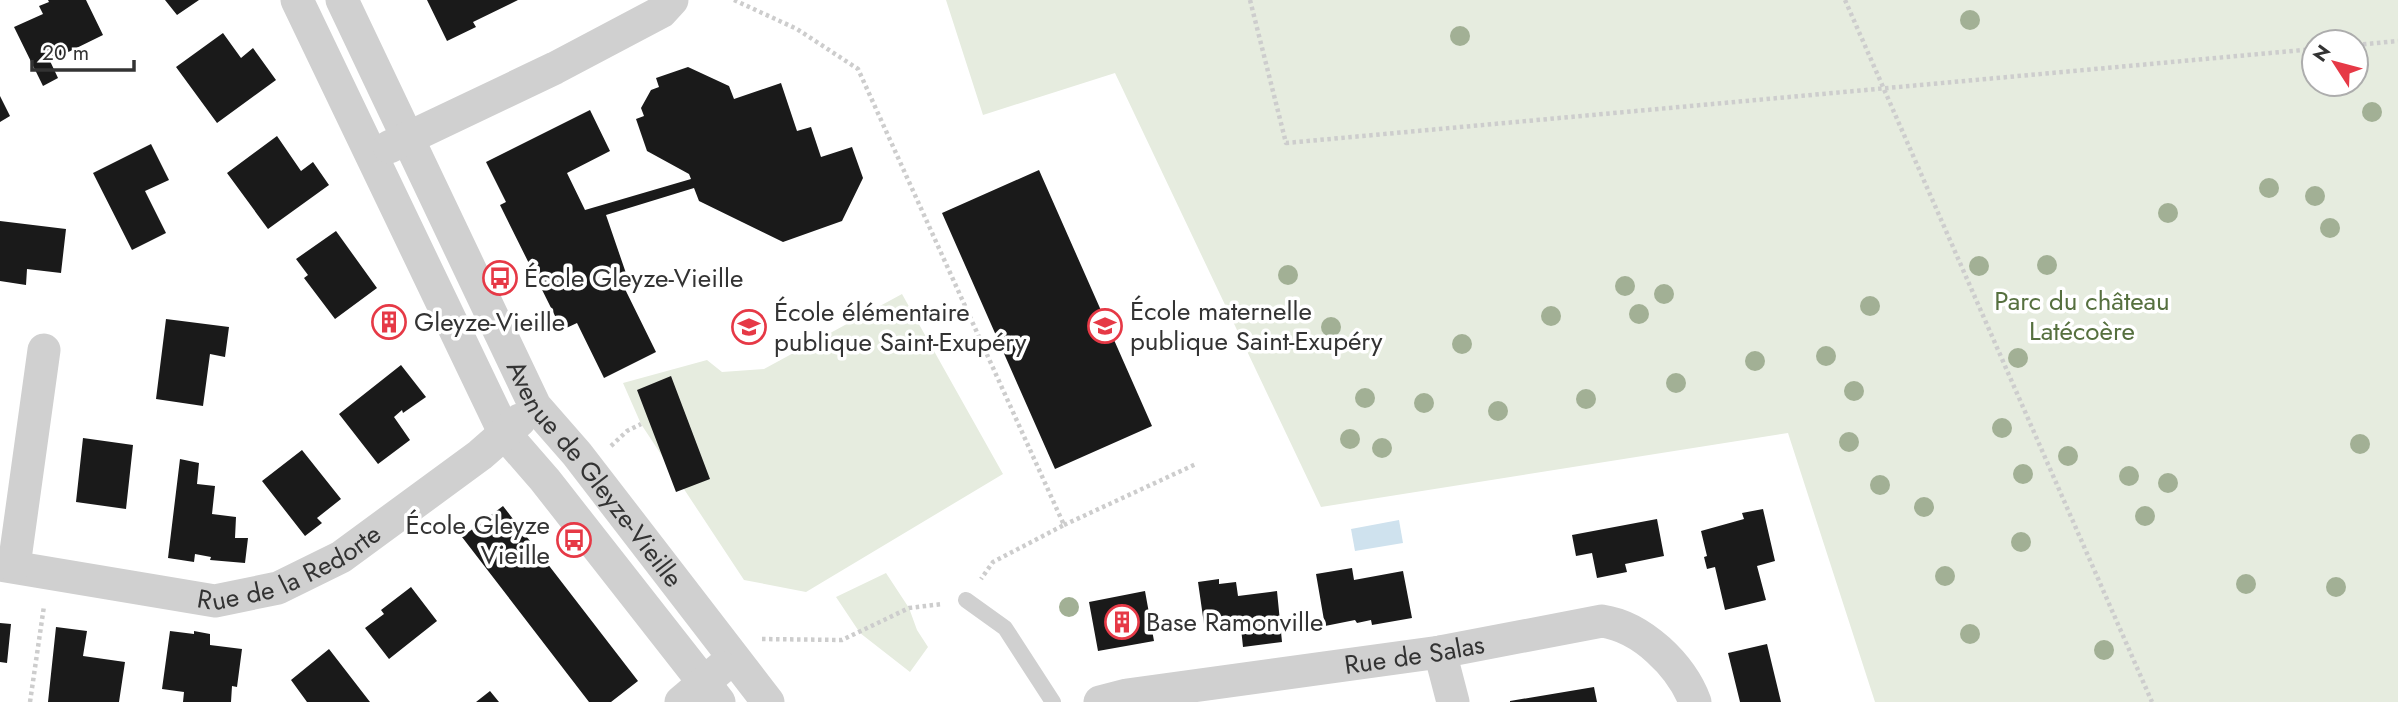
<svg xmlns="http://www.w3.org/2000/svg" width="2398" height="702" font-family="Jost,sans-serif">
<style>
.green{fill:#e6ecdf;fill-rule:evenodd}
.water{fill:#cfe2ee}
.building{fill:#1a1a1a}
.lines{fill:none;stroke-linecap:round;stroke-linejoin:round}
.path{stroke:#cdcdcd;stroke-width:4.5;stroke-dasharray:3.5 3.5;stroke-linecap:butt}
.service{stroke:#d0d0d0;stroke-width:16}
.minor{stroke:#d0d0d0;stroke-width:33}
.tree{fill:#a2b095}
.labels{text-anchor:middle;dominant-baseline:central;stroke-width:7;stroke-linejoin:round;paint-order:stroke}
.poi-label{font-size:26px;fill:#333;stroke:#fff;text-anchor:start}
.park-label{font-size:26px;fill:#56703f;stroke:#fff}
.street-label{font-size:26px;fill:#333;stroke:#fff}
</style>
<rect width="100%" height="100%" fill="#fff"/>
<!-- green -->
<path class="green" d="M946,0H2398V702H1875L1788,433L1321,507L1115,73L983,115ZM2356,42V84H2314V42Z
M902,294L1003,474L806,592L744,580L641,424L623,383L707,360L722,372L764,369Z
M886,573L909,608L917,630L928,647L910,672L860,633L836,597Z"/>
<!-- water -->
<path class="water" d="M1399,520L1403,543L1355,551L1351,529Z"/>
<!-- building -->
<path class="building" d="M48,0H86L103,35L50,61L58,78L43,86L14,27L43,14L39,6L49,2Z
M165,0H199L177,15Z
M427,0H518L473,22L476,27L447,41Z
M223,33L241,58L253,48L276,80L217,123L176,67Z
M688,67L729,86L734,99L781,83L797,131L811,127L821,157L852,147L863,178L842,221L783,242L699,201L694,188L606,215L629,282L623,285L656,352L604,378L577,323L562,330L500,205L506,202L486,162L590,110L610,151L567,173L585,210L691,179L689,174L647,151L636,119L644,116L641,108L651,90L659,87L656,78Z
M0,96L10,116L0,122Z
M277,136L301,171L313,162L329,185L268,229L227,173Z
M151,144L169,180L145,191L166,233L132,250L93,173Z
M1039,170L1152,426L1055,469L942,213Z
M0,221L66,229L61,273L27,269L26,285L0,281Z
M336,231L377,288L335,319L304,278L308,275L296,259Z
M391,307L404,324L387,336L375,320Z
M166,319L229,327L225,357L210,354L203,406L156,399Z
M401,365L426,397L403,413L402,410L394,417L410,440L378,464L339,414Z
M671,376L710,479L676,492L637,390Z
M83,438L133,445L126,509L76,502Z
M302,450L341,499L317,518L322,523L305,536L262,481Z
M180,459L199,463L197,484L215,486L212,514L236,517L235,538H248L245,563L210,560L211,557L195,554L194,562L168,558Z
M503,506L638,681L611,702H589L462,537Z
M1763,509L1775,561L1757,566L1766,600L1725,610L1715,567L1707,569L1704,557L1707,556L1701,531L1744,519L1742,513Z
M1657,519L1664,556L1625,564L1627,572L1597,578L1592,553L1576,556L1572,535Z
M1352,568L1354,580L1403,571L1412,618L1372,625L1371,620L1357,623L1355,620L1325,626L1316,574Z
M1219,579V584L1236,582L1238,596L1277,591L1282,642L1243,647L1241,628L1205,631L1198,582Z
M411,587L437,621L389,659L365,628L384,614L381,610Z
M1145,591L1154,641L1098,651L1089,602Z
M0,623L11,624L7,663L0,662Z
M56,627L87,631L83,656L125,662L119,702H48Z
M170,631L194,634V631L210,634V645L242,649L237,687L232,686L231,702H183L184,692L162,689Z
M1767,644L1781,702H1740L1728,653Z
M329,649L370,702H307L291,680Z
M1594,687L1597,702H1510V701Z
M490,691L499,702H476Z"/>
<g class="lines">
<!-- path -->
<path class="path" d="M734,0L797,29L858,69L1064,525L993,562L981,579
M1250,0L1286,143L2314,49
M1845,0L2152,702
M2356,45L2398,41
M611,446L627,431L641,424
M1064,525L1196,464
M762,639L842,640L909,608L942,604
M30,702L44,606"/>
<!-- service -->
<path class="service" d="M966,600L1005,628L1053,702"/>
<!-- minor -->
<g class="minor">
<path d="M297,0L505,434L545,480L719,702"/>
<path id="s1" d="M342,0L535,406L577,454L768,702"/>
<path d="M389,147L555,68L661,12L672,0"/>
<path id="s2" d="M0,565L215,601L278,588L341,557L480,455L520,420"/>
<path d="M14,566L44,350"/>
<path d="M1440,652L1453,702"/>
<path d="M681,702L721,668"/>
<path id="s3" d="M1100,702L1127,695L1440,652L1602,621C1642,627 1681,665 1695,702"/>
</g>
</g>
<!-- trees -->
<g class="tree">
<circle cx="1970" cy="20" r="10"/>
<circle cx="1460" cy="36" r="10"/>
<circle cx="2372" cy="112" r="10"/>
<circle cx="2269" cy="188" r="10"/>
<circle cx="2315" cy="196" r="10"/>
<circle cx="2168" cy="213" r="10"/>
<circle cx="2330" cy="228" r="10"/>
<circle cx="2047" cy="265" r="10"/>
<circle cx="1979" cy="266" r="10"/>
<circle cx="1288" cy="275" r="10"/>
<circle cx="1625" cy="286" r="10"/>
<circle cx="1664" cy="294" r="10"/>
<circle cx="1870" cy="306" r="10"/>
<circle cx="1639" cy="314" r="10"/>
<circle cx="1551" cy="316" r="10"/>
<circle cx="1331" cy="327" r="10"/>
<circle cx="1462" cy="344" r="10"/>
<circle cx="1826" cy="356" r="10"/>
<circle cx="2018" cy="358" r="10"/>
<circle cx="1755" cy="361" r="10"/>
<circle cx="1676" cy="383" r="10"/>
<circle cx="1854" cy="391" r="10"/>
<circle cx="1365" cy="398" r="10"/>
<circle cx="1586" cy="399" r="10"/>
<circle cx="1424" cy="403" r="10"/>
<circle cx="1498" cy="411" r="10"/>
<circle cx="2002" cy="428" r="10"/>
<circle cx="1350" cy="439" r="10"/>
<circle cx="1849" cy="442" r="10"/>
<circle cx="2360" cy="444" r="10"/>
<circle cx="1382" cy="448" r="10"/>
<circle cx="2068" cy="456" r="10"/>
<circle cx="2023" cy="474" r="10"/>
<circle cx="2129" cy="476" r="10"/>
<circle cx="2168" cy="483" r="10"/>
<circle cx="1880" cy="485" r="10"/>
<circle cx="1924" cy="507" r="10"/>
<circle cx="2145" cy="516" r="10"/>
<circle cx="2021" cy="542" r="10"/>
<circle cx="1945" cy="576" r="10"/>
<circle cx="2246" cy="584" r="10"/>
<circle cx="2336" cy="587" r="10"/>
<circle cx="1069" cy="607" r="10"/>
<circle cx="1970" cy="634" r="10"/>
<circle cx="2104" cy="650" r="10"/>
</g>
<!-- icons -->
<defs>
<g id="bus-ring" transform="scale(1.75)"><circle r="9.5" fill="#fff" stroke="#e63946" stroke-width="1.5"/><path d="M-5-6H5V4H4V6H2V4H-2V6H-4V4H-5ZM-3.5-4V0h7V-4ZM-3.5 1.2v1.5H-2V1.2ZM2 1.2v1.5H3.5V1.2Z" fill="#e63946"/></g>
<g id="building-ring" transform="scale(1.75)"><circle r="9.5" fill="#fff" stroke="#e63946" stroke-width="1.5"/><path d="M-4-6H4V6H1V3H-1V6H-4ZM-2.5-4.3h1.7v1.8h-1.7ZM.8-4.3h1.7v1.8H.8ZM-2.5-1h1.7V.8h-1.7ZM.8-1h1.7V.8H.8Z" fill="#e63946"/></g>
<g id="school-ring" transform="scale(1.75)"><circle r="9.5" fill="#fff" stroke="#e63946" stroke-width="1.5"/><path d="M0-5L7-2L0 1L-7-2ZM-4 1L0 2.5L4 1V4Q0 6-4 4Z" fill="#e63946"/></g>
</defs>
<g fill-rule="evenodd">
<use href="#bus-ring" x="500" y="278"/>
<use href="#building-ring" x="389" y="322"/>
<use href="#school-ring" x="1105" y="326"/>
<use href="#school-ring" x="749" y="327"/>
<use href="#bus-ring" x="574" y="540"/>
<use href="#building-ring" x="1122" y="622"/>
</g>
<g class="labels">
<!-- poi labels -->
<g class="poi-label">
<text x="524" y="278">École Gleyze-Vieille</text>
<text x="1130" y="311">École maternelle<tspan x="1130" dy="30">publique Saint-Exupéry</tspan></text>
<text x="774" y="312">École élémentaire<tspan x="774" dy="30">publique Saint-Exupéry</tspan></text>
<text x="414" y="322">Gleyze-Vieille</text>
<text x="550" y="525" text-anchor="end">École Gleyze<tspan x="550" dy="30">Vieille</tspan></text>
<text x="1146" y="622">Base Ramonville</text>
</g>
<!-- park labels -->
<g class="park-label">
<text x="2082" y="301">Parc du château<tspan x="2082" dy="30">Latécoère</tspan></text>
</g>
<!-- street labels -->
<g class="street-label">
<text stroke="none"><textPath href="#s1" startOffset="539">Avenue de Gleyze-Vieille</textPath></text>
<text stroke="none"><textPath href="#s2" startOffset="299">Rue de la Redorte</textPath></text>
<text stroke="none"><textPath href="#s3" startOffset="318">Rue de Salas</textPath></text>
</g>
</g>
<!-- north arrow -->
<g transform="translate(2335 63) rotate(306)"><circle r="33" fill="#ffffff" stroke="#adadad" stroke-width="2"/>
<path d="M0-5L12 26L0 18L-12 26Z" fill="#e63946"/>
<text y="-10" font-size="19" font-weight="bold" text-anchor="middle" fill="#333333">N</text>
</g>
<!-- scale -->
<path d="M32 60v10h102v-10" fill="none" stroke="#333333" stroke-width="3.5"/>
<text x="42" y="60" font-size="21" fill="#333333" stroke="#ffffff" stroke-width="5" paint-order="stroke">20 m</text>
</svg>
